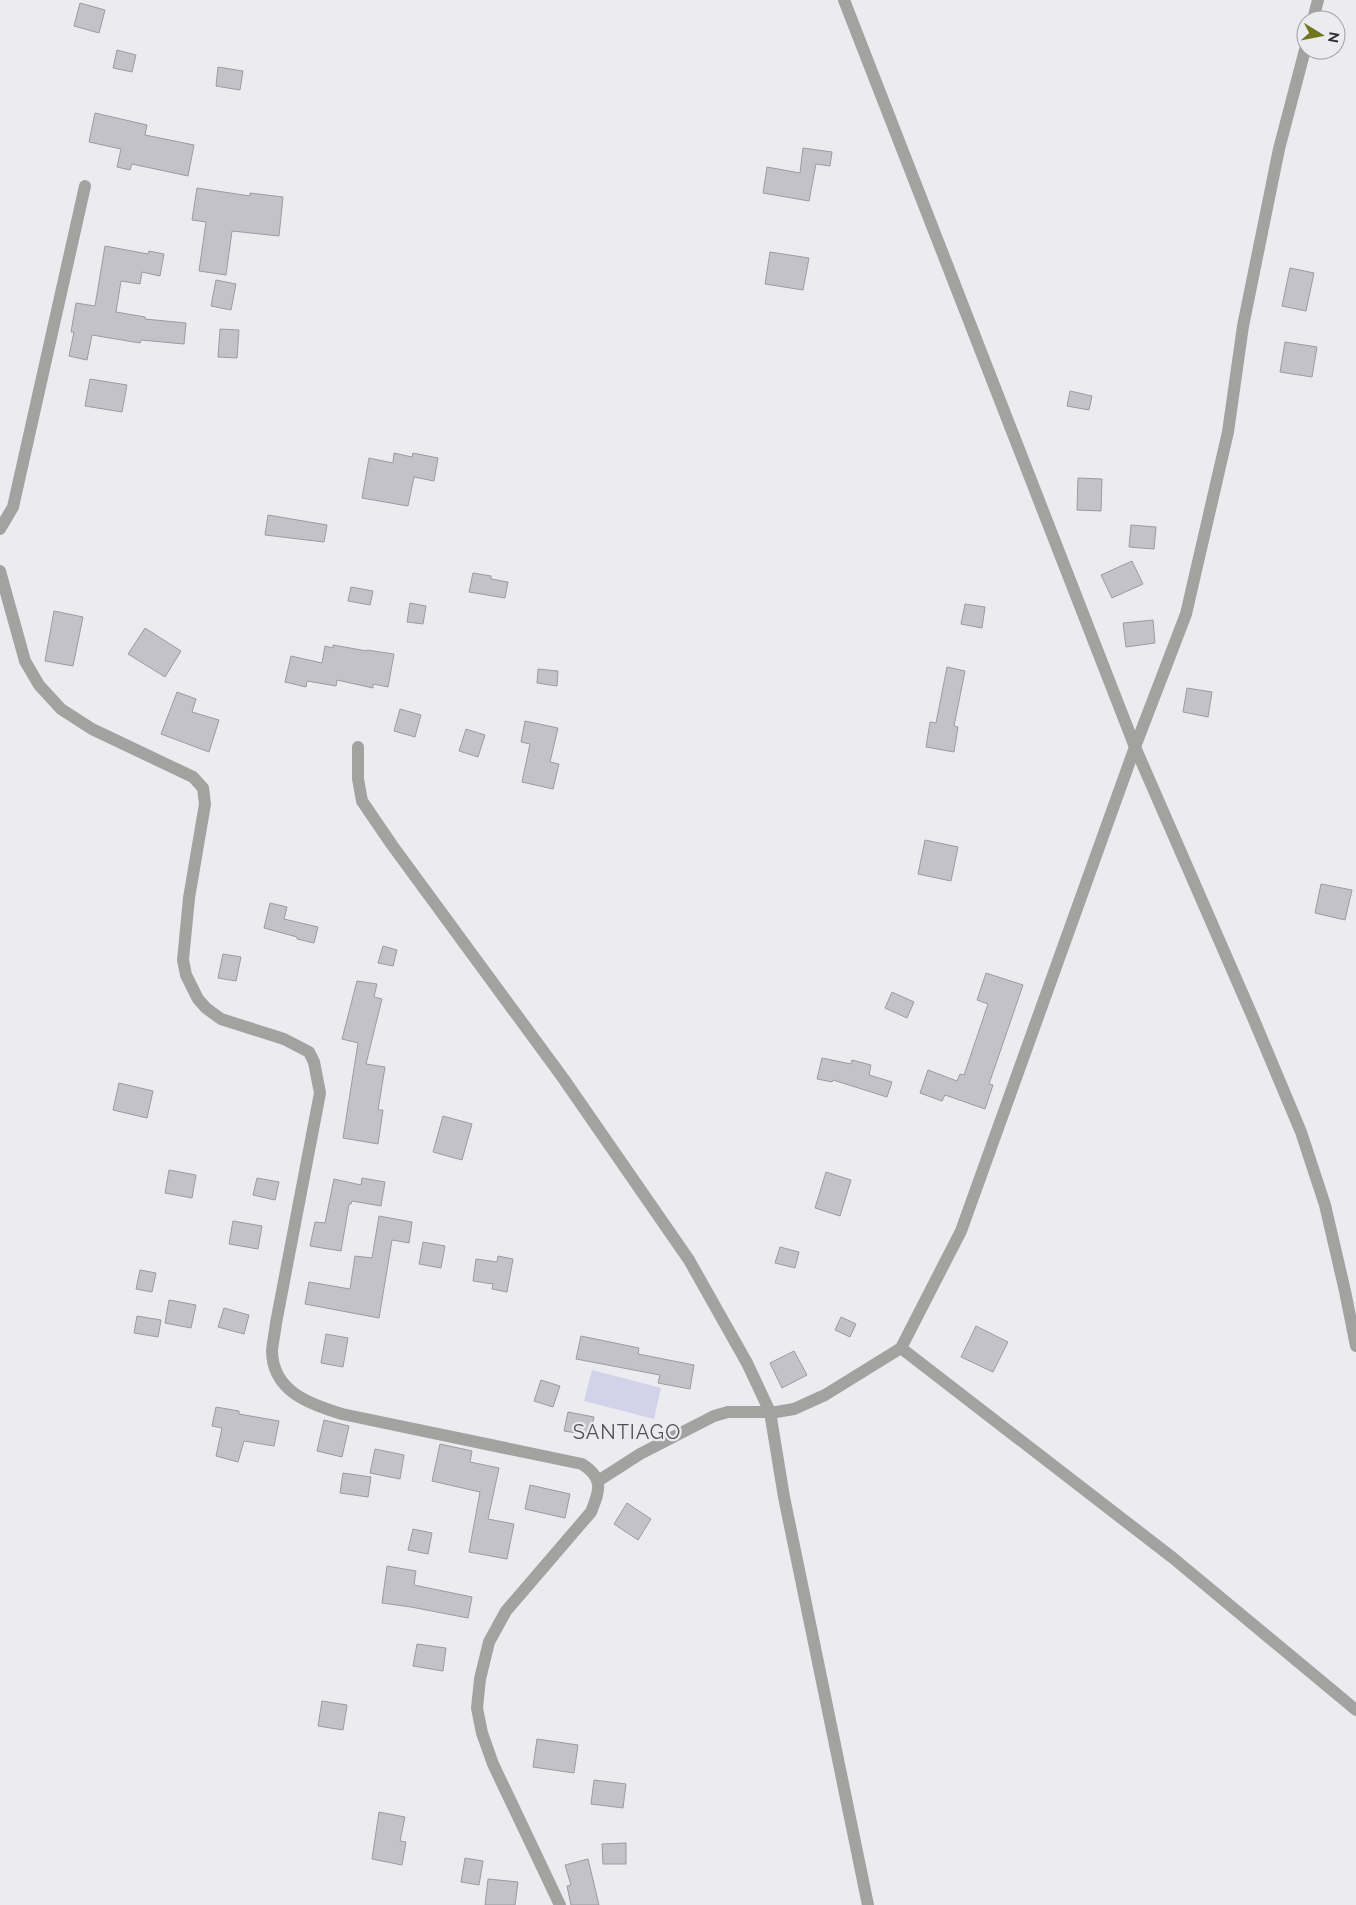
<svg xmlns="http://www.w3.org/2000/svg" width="1356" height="1905" font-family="Raleway,sans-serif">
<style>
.green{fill:#d2d3ea}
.building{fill:#c2c2c8;stroke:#9b9ba0}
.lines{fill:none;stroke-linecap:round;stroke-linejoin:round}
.minor{stroke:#a2a2a0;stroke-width:12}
.tertiary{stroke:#a2a2a0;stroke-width:12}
.labels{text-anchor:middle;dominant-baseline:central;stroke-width:4.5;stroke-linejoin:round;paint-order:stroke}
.quarter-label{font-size:20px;letter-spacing:1px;fill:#515156;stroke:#ebebf0}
</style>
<rect width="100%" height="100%" fill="#ebebf0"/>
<!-- green -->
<path class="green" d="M592,1370L661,1388L654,1419L584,1401Z"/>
<!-- building -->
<path class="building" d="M80,3L105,10L99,33L74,26Z
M117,50L136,55L132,72L113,68Z
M218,67L243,71L240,90L216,86Z
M95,113L147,125L145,135L194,145L188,176L132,164L130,170L117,167L121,149L89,142Z
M803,148L832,152L830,166L816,164L809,201L763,193L767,167L800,173Z
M197,188L250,196V193L283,197L279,236L232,231L226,275L199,271L206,222L192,220Z
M105,246L148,254L149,251L164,254L160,276L142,272L140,284L121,281L116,312L145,317V319L186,323L184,344L141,340L140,343L92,335L87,360L69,356L74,332H71L76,303L95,306Z
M770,252L809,258L803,290L765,284Z
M1290,268L1314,273L1306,311L1282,306Z
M216,280L236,284L231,310L211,306Z
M220,329L239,330L237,358L218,357Z
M1285,342L1317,347L1312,377L1280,372Z
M90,379L127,385L122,412L85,406Z
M1070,391L1092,396L1089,410L1067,406Z
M394,453L412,457L413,453L438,458L434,481L414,477L408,506L362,498L369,458L393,463Z
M1078,478L1102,479L1101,511L1077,510Z
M268,515L327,525L324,542L265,535Z
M1131,525L1156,527L1154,549L1129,547Z
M1132,561L1143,584L1112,598L1101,575Z
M473,573L491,576V579L508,582L505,598L469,592Z
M351,587L373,591L370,605L348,601Z
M410,603L426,606L423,624L407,622Z
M965,604L985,607L982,628L961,624Z
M54,611L83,617L73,666L45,661Z
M1153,620L1155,643L1126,647L1123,623Z
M145,628L181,651L165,677L128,654Z
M333,645L367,651V650L394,654L388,687L373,684V688L337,680L336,686L307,681L306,687L285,682L291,656L322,663L325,646L333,648Z
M947,667L965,671L954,726L958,727L954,752L926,747L930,722L936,723Z
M538,669L558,671L557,686L537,683Z
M1187,688L1212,692L1208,717L1183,712Z
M177,692L196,699L192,712L219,720L209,752L161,734Z
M400,709L421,715L415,737L394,731Z
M525,721L558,728L550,762L559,764L553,789L522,782L530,744L521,742Z
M466,729L485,735L478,757L459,751Z
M925,840L958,847L951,881L918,874Z
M1321,884L1352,890L1345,920L1315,913Z
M270,903L287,907L284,919L318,927L314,943L297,939V937L264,928Z
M383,946L397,950L393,966L378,963Z
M223,954L241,957L236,981L218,978Z
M986,973L1023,985L989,1084L993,1085L985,1109L945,1095L942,1101L920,1093L928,1070L957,1081L960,1074L964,1075L988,1004L977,1000Z
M357,981L377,984L374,997L382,999L366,1064L385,1067L378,1110H383L378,1144L343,1138L358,1043L342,1039Z
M892,992L914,1002L907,1018L885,1008Z
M822,1058L851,1064L852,1060L871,1065L869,1075L892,1082L887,1097L833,1080L832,1082L817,1079Z
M119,1083L153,1091L147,1118L113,1110Z
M443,1116L472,1124L462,1160L433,1152Z
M169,1170L196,1175L192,1198L165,1193Z
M826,1172L851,1180L840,1216L815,1208Z
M257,1178L279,1182L275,1200L253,1195Z
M362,1178L385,1182L381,1206L352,1201L351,1204H349L341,1251L310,1246L315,1222L325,1223L334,1179L361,1185Z
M379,1216L412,1222L409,1243L392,1240L379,1318L305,1304L309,1282L350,1289L355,1256L372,1258Z
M233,1221L262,1226L258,1249L229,1244Z
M423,1242L445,1246L441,1268L419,1264Z
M780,1247L799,1252L795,1268L775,1263Z
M498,1256L513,1259L507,1292L492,1289L493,1284L473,1281L476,1259L497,1262Z
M140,1270L156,1273L152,1292L136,1289Z
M169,1300L196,1305L191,1328L165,1323Z
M224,1308L249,1315L244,1334L218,1327Z
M137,1316L161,1320L158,1337L134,1333Z
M841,1317L856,1324L850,1337L835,1330Z
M976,1326L1008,1342L993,1372L961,1357Z
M326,1334L348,1338L343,1367L321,1363Z
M581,1336L639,1348L638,1354L694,1365L690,1389L658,1383L660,1375L576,1359Z
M794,1351L807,1375L782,1388L770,1363Z
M541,1380L560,1386L553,1407L534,1401Z
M216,1407L239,1411V1414L279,1421L274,1446L244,1441L238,1462L216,1456L222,1428L212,1426Z
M568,1412L594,1417L590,1435L564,1431Z
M324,1420L349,1426L342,1457L317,1451Z
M440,1444L472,1451L470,1462L499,1468L488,1519L514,1524L507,1559L469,1552L480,1492L432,1481Z
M375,1449L404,1455L400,1479L370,1473Z
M343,1473L371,1477L368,1497L340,1493Z
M530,1485L570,1494L565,1518L525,1509Z
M627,1503L651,1519L638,1540L614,1524Z
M413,1529L432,1533L428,1554L408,1550Z
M387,1566L416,1571L414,1585L472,1597L468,1618L411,1607L382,1603Z
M417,1644L446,1648L443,1671L413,1666Z
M322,1701L347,1705L343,1730L318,1726Z
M537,1739L578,1745L574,1773L533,1767Z
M594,1780L626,1784L623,1808L591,1804Z
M379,1812L405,1817L400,1841L406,1842L402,1865L372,1859Z
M626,1843V1864H603L602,1844Z
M465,1858L483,1861L479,1885L461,1882Z
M588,1859L599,1905H571L567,1886L571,1885L565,1865Z
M488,1879L518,1882L515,1905H485Z"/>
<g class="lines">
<!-- minor -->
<path class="minor" d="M1313,20L1318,0
M0,529L13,507L85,186
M0,571L25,661L39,685L61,709L92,729L193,777L203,788L205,804L189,898L183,960L186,975L198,999L206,1008L221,1019L284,1039L309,1052L314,1062L320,1093L276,1323C275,1332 273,1341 272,1350C272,1391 309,1404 342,1414L582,1464C604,1478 600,1490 591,1512L506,1611L489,1642L480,1679L477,1708L482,1733L493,1764L560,1905
M358,747V779L362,801L392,845L563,1078L689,1260L747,1363L770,1412L784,1497L868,1905
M901,1348L1173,1558L1356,1710
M598,1481L640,1454L714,1416L728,1412H776L794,1409L825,1395L901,1348L961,1231L1135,747L1186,614L1228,432L1243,326L1279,149L1306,46"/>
<!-- tertiary -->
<path class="tertiary" d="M844,0L1135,747L1254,1020L1301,1132L1325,1205L1345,1291L1356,1346"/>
</g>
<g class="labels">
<!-- quarter labels -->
<g class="quarter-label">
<text x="627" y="1432">SANTIAGO</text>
</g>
</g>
<!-- north arrow -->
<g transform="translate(1321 35) rotate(100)"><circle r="24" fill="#ebebf0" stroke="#a1a1a4"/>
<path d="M0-4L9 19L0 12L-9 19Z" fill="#71761e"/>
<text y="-8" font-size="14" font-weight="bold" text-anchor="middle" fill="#313133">N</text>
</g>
</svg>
